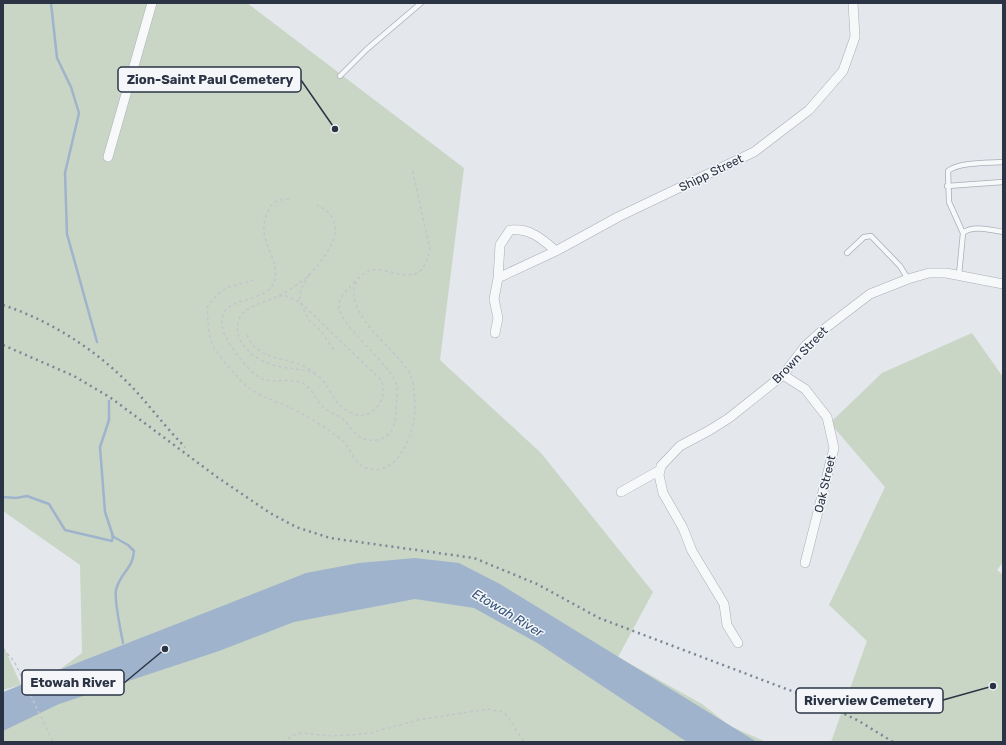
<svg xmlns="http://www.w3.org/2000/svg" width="1006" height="745" font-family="Rubik,sans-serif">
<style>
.green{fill:#c9d6c5}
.water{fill:#9fb4cc}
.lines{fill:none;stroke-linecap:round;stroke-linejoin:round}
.stream{stroke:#9fb4cc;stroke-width:2.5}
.service-casing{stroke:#a9aeb7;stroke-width:6}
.minor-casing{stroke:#a9aeb7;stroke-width:10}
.path{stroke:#c2c5cb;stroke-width:1.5;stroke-dasharray:3 3;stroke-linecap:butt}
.service{stroke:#f7f8fa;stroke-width:4.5}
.minor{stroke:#f7f8fa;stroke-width:9}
.rail{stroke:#7d8696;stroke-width:2.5;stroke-dasharray:2 4;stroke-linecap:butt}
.labels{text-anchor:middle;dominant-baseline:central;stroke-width:3;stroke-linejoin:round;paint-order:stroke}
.street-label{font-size:12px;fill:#2b3445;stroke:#f4f6f9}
.water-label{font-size:13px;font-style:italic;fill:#34527a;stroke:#f4f6f9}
.leader{fill:none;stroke:#2b3445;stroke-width:1.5}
.callout-dot{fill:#2b3445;stroke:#f4f6f9;stroke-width:1.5}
.callout{fill:#f4f6f9;stroke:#2b3445;stroke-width:1.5}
.callout-label{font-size:13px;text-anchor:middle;font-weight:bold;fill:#2b3445}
</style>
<rect width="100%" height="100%" fill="#e4e7ec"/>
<!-- green -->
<path class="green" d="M3,3H247L464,168L440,360L541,453L653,592L618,657L702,704L730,726L766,742H3V711L82,653L80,565L3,511Z
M972,333L1003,377V562L997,570L1003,575V742H831L867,641L829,605L885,487L830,423L882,373Z
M3,645L21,685L3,690Z"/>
<!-- water -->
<path class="water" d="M415,558L459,563L500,584L757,742H687L539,644L474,608L415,599L294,622L219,651L59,704L3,731V692L306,573L359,563Z"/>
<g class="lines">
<!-- stream -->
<path class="stream" d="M51,3L57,58L71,87L79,113L65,173L67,234L97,342
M3,497L16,498L27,496L49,504L65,530L112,541L113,536L105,512L100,447L109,420V401
M112,536L128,545L134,551C133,569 120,573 116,590C114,600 121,632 123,643"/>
<!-- service casing -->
<g class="service-casing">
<path id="service" d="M340,76L367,49L421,3
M947,186L1003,182
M963,233L949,202L948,171C958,162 989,163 1003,162
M847,253L864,237L871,236L900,266L908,279
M959,275L963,233C972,225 991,230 1003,232"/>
</g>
<!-- minor casing -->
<g class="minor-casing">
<path id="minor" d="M108,157L152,3
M498,278L556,251L618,217L754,152L809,110L843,71L855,37L853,3
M495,333L498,318L494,299L498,278L500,245L510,230C530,228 541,238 556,251
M783,375L805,389L827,417L834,448L805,563
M621,492L660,470
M738,643L727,625L724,604L692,551L683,528L663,493L659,475L661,466L680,446L710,430L729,418L783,375L806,345L823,330L870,294L908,279L929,273H946L1003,284"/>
</g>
<!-- path -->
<path class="path" d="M289,199C280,199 273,201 269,209C253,240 280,255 275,279C269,308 210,291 224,333C229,346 252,377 265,380C278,383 292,377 304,384C314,390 315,399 323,407C328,412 335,414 341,418C347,421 348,426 353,431C360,440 376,444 386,436C395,430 395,420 396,410C396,401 399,390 396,383C388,361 335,323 339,303C341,295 350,287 355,281
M309,275C303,285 299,290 300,302L382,381C384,391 384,401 375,409C369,415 362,417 354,414C332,406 333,388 317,375C308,369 298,370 288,368C272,366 255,360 245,347C239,340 236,332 238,322C242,306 264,303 277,297C287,292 296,285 305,279C325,259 355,223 317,205
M254,280C230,287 222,285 207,308C208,319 208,330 211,341C215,353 239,380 249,388C259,396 275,401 287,406C304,414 329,429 343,441C351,449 354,464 366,468C376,472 389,468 396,460C408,445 415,427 415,407C414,394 415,381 407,369C394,349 349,317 354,288C355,283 357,279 361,276C382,254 420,302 430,249L412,169
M279,296H286L300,302L309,320L321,331L334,350
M247,335C259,365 294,354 314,373
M3,649L14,661L53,742
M283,742L293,735L302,733L332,736L350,735L370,733L418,720L488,709L503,712L508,717L524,742"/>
<!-- service -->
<use href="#service" class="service"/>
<!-- minor -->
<use href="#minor" class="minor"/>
<!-- rail -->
<path class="rail" d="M3,305C48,320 90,346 124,379C146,400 163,425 185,447
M3,345L74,376L111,398L217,477L270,513L296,527L330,538L474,558L537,584L599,618L818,701L859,721L893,742"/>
</g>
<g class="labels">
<!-- street labels -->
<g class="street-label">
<text transform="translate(711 173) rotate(-26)">Shipp Street</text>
<text transform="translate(800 355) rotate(-46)">Brown Street</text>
<text transform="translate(825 484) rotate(-77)">Oak Street</text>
</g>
<!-- water labels -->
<g class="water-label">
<text transform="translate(508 613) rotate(31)">Etowah River</text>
</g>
</g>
<!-- callouts -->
<path class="leader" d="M335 129L301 80M165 649L124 683M993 686L943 700"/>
<g class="callout-dot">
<circle cx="335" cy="129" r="4"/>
<circle cx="165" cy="649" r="4"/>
<circle cx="993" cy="686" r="4"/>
</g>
<g class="callout">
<rect x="118" y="67" width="183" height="25" rx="4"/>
<rect x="22" y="670" width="102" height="25" rx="4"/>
<rect x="796" y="688" width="147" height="25" rx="4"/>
</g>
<g class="callout-label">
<text x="210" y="84">Zion-Saint Paul Cemetery</text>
<text x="73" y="687">Etowah River</text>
<text x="869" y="705">Riverview Cemetery</text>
</g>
<!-- border -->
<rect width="1006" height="745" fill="none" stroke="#2b3445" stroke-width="8"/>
</svg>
